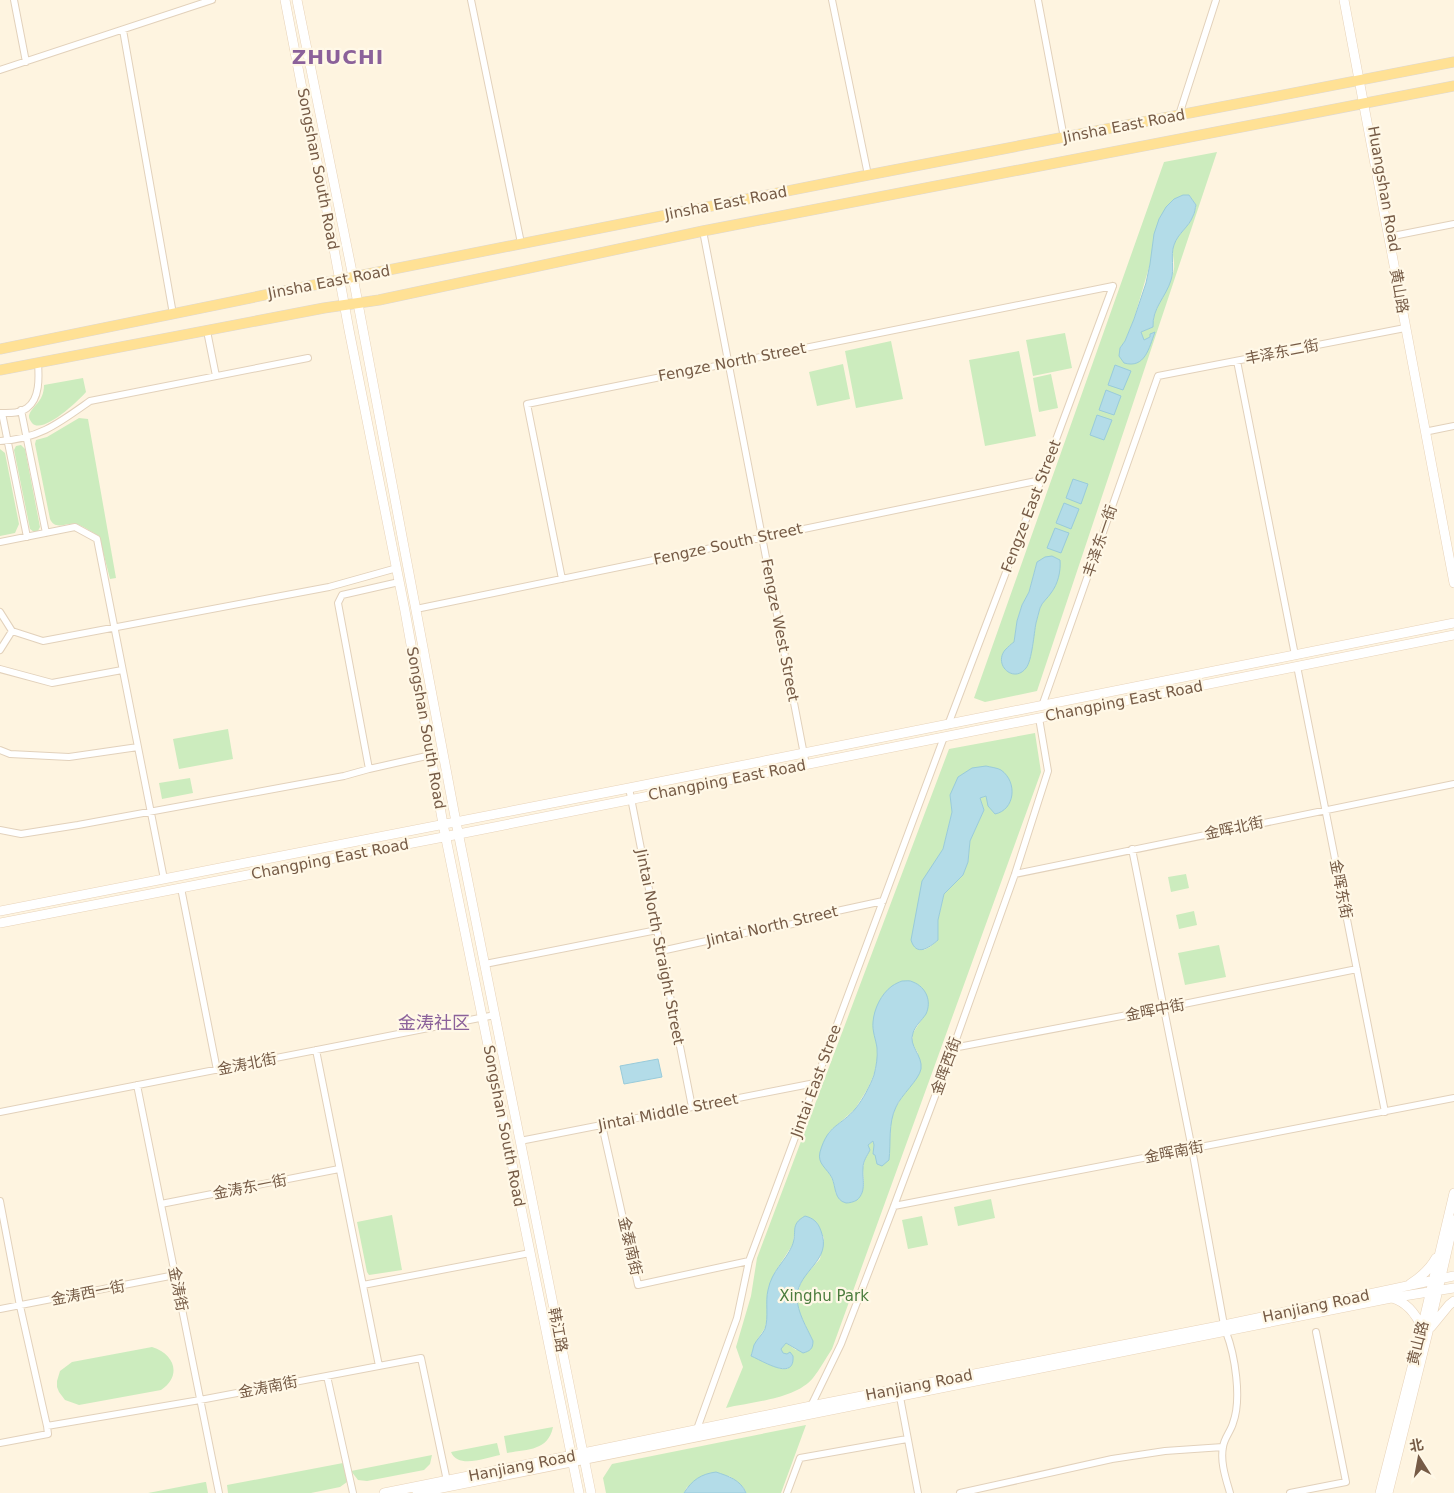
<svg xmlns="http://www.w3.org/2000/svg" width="1454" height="1493" font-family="'DejaVu Sans','Noto Sans SC',sans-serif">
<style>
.green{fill:#ccecbe;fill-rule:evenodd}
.water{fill:#b3dce8;stroke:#99cbda}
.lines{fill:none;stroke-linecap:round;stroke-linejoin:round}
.street-casing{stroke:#e2d1bb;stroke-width:8}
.secondary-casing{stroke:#e8d3b9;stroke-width:10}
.primary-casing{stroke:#ded8d3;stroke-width:11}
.street{stroke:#fff;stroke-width:6}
.secondary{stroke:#fff;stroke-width:9}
.primary{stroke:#ffe195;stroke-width:10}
.labels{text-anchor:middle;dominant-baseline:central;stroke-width:4.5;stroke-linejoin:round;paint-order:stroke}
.street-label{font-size:15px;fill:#765b46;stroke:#fff8e7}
.park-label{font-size:15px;fill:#4b7c3d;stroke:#fff8e7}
.quarter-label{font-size:18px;fill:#8b619a;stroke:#fff8e7}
.district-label{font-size:20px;font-weight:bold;letter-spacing:1px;fill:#8b619a;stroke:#fff8e7}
</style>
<rect width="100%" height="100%" fill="#fef4e0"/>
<!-- green -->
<path class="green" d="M1217,152L1037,691L985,702L974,698L1164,162ZM1189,195L1196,205C1195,209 1195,213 1193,216C1189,227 1178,233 1174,245C1171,253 1175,261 1174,269C1171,289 1152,307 1153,327L1141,332L1144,340L1151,337L1154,333L1152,339L1120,348L1125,341L1134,319L1150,264ZM1037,562L1053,590L1041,605L1036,623L1031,652L1005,650L1014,642L1017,621L1022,605L1029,592Z
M1065,333L1072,368L1033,376L1026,340Z
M891,341L903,399L856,408L845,351Z
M1019,351L1036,436L985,446L969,360Z
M843,364L850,399L817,406L809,372Z
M1051,374L1058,408L1039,412L1033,378Z
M83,378L86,392C78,401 43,435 32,423C30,420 29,419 29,416C31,406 44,403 44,385Z
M79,418L88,419L116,578L110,579L99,536C93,533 82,525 76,524C67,522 55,531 50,519L35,444L36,440L47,437Z
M21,445L25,449L40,527L38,531L34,532L30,529L14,450L16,446Z
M0,449L5,453L19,524L15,533L0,536Z
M228,729L233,759L179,769L173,739Z
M1035,733L1041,772L832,1349C826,1358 820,1369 813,1378C796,1399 751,1402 726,1408L743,1367L736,1347L751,1296L757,1258L949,749ZM950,794H1013L986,796L980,798L984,810L970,841L968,862L963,875L944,894L938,920V940L930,947L924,950L936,861L943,849L952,812ZM926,1013L913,1033L912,1043L918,1053L916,1079L902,1097L896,1107L891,1120L889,1160L873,1154L874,1145L873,1141L868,1145L870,1150L865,1159L863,1168L864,1185L861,1195L840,1200L836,1194L833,1181L820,1154L829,1132L855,1109L868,1088L874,1074L877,1060V1048L873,1022ZM817,1223L824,1238L820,1259L804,1277L800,1285L797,1298L799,1312L813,1341L796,1350L786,1343L781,1349L783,1354H787L788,1369H781L751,1356L757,1340L765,1328L767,1319L768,1289L775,1272L793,1244L794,1235Z
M190,778L193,793L162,799L159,783Z
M1186,874L1189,888L1171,892L1168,877Z
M1194,911L1197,925L1179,929L1176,915Z
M1219,945L1226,977L1185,985L1178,953Z
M991,1199L995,1218L958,1226L954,1207Z
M392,1215L402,1270L369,1275L367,1272L357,1222Z
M922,1216L928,1245L908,1249L902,1220Z
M152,1347C175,1354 182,1376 161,1390L79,1405L65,1400L59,1392L57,1387V1381L60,1371L72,1362Z
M806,1425L781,1493H746C744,1485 736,1481 729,1476L687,1487L684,1493H606L603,1478L612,1464Z
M553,1427C548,1451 528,1449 507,1453L504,1436Z
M497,1443L500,1455C485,1458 458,1469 451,1452Z
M432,1455L430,1464L424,1470L367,1481L358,1480L351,1471Z
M343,1463L347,1482L340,1487L311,1493H228L227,1485Z
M206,1482L208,1493H148L205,1482Z"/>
<!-- water -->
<path class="water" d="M1183,195H1189L1196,205C1195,208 1195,213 1193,216C1189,227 1178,233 1174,245C1170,256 1175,269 1171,280C1166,297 1152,308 1153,327L1141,332L1144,340L1150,337V334L1155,332C1149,348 1145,369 1124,363L1119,356L1120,348L1125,341L1134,319L1146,283L1150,264L1154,234L1159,219L1166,207L1174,199Z
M1115,365L1131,371L1123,390L1108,385Z
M1106,390L1121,396L1114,415L1099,410Z
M1097,415L1112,420L1104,440L1090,435Z
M1073,479L1088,484L1081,504L1066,498Z
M1064,503L1079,509L1071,529L1056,523Z
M1055,528L1069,533L1061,553L1047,548Z
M1052,556L1060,560C1061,571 1058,584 1051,593C1048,598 1042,602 1040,608C1039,613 1037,618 1036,623C1034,633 1032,661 1026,668C1014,684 993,665 1005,650C1008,647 1011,644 1014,642L1017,621L1022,605L1029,592L1037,562L1045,557Z
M986,766C990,767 998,768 1001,770C1018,782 1015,810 995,814L988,806L986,796L980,798L984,810L970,841L968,862L963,875L944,894L938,920V940C929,948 916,957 911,940L922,881L943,849L952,812L950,795L958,777L972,768Z
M902,981C906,981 910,980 913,982C926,987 932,1001 926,1014C922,1020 915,1026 913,1033C908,1046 923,1055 921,1069C919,1080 901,1095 896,1107C888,1123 891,1143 889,1160L882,1166L877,1164L875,1155L873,1154L874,1145L873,1141L868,1145L870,1150C867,1156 863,1161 863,1168C862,1179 867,1191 857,1200C854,1202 849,1203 846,1203C834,1200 836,1187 832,1178C827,1168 817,1164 820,1152C828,1124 840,1127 856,1108C863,1099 870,1086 874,1075C876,1067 878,1057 877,1048C876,1040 872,1031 873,1022C874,1009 881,994 892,986C895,984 899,982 902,981Z
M658,1059L662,1077L624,1084L620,1066Z
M805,1216C813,1218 818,1222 821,1231C833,1261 798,1270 797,1297C797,1312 807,1328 813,1341C813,1349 810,1351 803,1353L786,1343L781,1349L783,1353L787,1354L790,1352L793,1356C795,1382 763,1361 751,1356C752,1353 753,1349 754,1345C757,1339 762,1335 765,1329C769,1317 765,1302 768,1290C772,1270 785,1262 792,1246C798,1232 789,1225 805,1216Z
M716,1472C728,1476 741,1480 746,1493H684C692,1480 701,1474 716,1472Z"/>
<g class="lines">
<!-- street casing -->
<g class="street-casing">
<path id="street" d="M14,0L26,62
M471,0L521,243
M832,0L868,175
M1038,0L1064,138
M123,30L173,314
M0,70L212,0
M1179,115L1216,0
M703,231L806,765
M1393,236L1454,224
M207,331L216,376
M1237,361L1295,655
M21,410L46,533
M0,413C9,413 19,414 27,408C40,399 39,377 38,363
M2,413L27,537
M1429,431L1454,426
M0,441C39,439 59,423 90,401L308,358
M0,542L75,527L97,539L164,879
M562,579L527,404L1113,286
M416,609L1041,480
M0,612L12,631L43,641L329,587L397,568
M0,650L12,631
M1297,666L1385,1112
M0,669L52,683L122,670
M1042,706L1158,376L1405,328
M948,725L1041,480L1113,286
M0,750L10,754L69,757L138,747
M369,769L338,603L342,595L399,582
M629,788L692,1107
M0,830L21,834L78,825L344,776L369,769L431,755
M1132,849L1192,1149L1224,1325
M1015,874L1454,784
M181,888L217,1070
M661,951L729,936L798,923L814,916L883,901
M485,964L657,930
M953,1048L1164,1008L1357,969
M316,1050L379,1366
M137,1085L219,1493
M0,1112L495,1015
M602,1125L638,1285L749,1261
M520,1141L815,1083
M0,1201L20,1306L47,1426
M161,1204L339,1169
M894,1206L1454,1098
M363,1285L530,1253
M0,1309L175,1275
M1226,1332C1235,1355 1242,1399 1233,1423C1231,1431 1224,1438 1223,1447C1220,1462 1226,1479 1230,1493
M327,1376L353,1493
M900,1397L918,1493
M811,1406L841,1344L894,1206L953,1048L1015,874L1048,771L1039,718
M697,1429L737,1318L749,1261L944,737
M0,1443L48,1434L47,1426L200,1400L421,1358L447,1481
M787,1493L800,1458L907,1439
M960,1493L1112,1459L1165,1451L1223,1447
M1290,1493L1346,1482L1316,1332"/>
</g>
<!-- secondary casing -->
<g class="secondary-casing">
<path id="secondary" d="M285,0L305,104L324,195L349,330L405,611L443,824L579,1493
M297,0L353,277L456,822L591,1493
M1344,0L1454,583
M0,911L629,788L1454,623
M0,923L459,834L1454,635
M1410,1284C1421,1277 1430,1269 1436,1258
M1392,1298C1406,1302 1416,1314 1422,1328
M1431,1327L1449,1305L1454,1301
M384,1493L593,1451L811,1406L1224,1325L1454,1276
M417,1493L1391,1298L1454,1288
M1380,1493L1422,1328L1454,1193
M1388,1493L1432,1316L1454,1220"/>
</g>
<!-- primary casing -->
<g class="primary-casing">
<path id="primary" d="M0,349L353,277L868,175L1454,62
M0,370L324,308L379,300L703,231L1454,86"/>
</g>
<!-- street -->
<use href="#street" class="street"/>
<!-- secondary -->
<use href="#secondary" class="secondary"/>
<!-- primary -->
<use href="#primary" class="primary"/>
</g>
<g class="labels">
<!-- street labels -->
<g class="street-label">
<text transform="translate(1124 126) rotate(-11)">Jinsha East Road</text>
<text transform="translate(318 169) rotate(79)">Songshan South Road</text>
<text transform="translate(1384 189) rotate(80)">Huangshan Road</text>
<text transform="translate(726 203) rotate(-11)">Jinsha East Road</text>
<text transform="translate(329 282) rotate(-11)">Jinsha East Road</text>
<text transform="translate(1399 291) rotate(80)">黄山路</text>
<text transform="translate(1282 352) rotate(-11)">丰泽东二街</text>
<text transform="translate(732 362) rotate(-11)">Fengze North Street</text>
<text transform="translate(1031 506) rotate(-69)">Fengze East Street</text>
<text transform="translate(1100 541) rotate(-71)">丰泽东一街</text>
<text transform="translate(728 544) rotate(-12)">Fengze South Street</text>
<text transform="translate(780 630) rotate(79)">Fengze West Street</text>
<text transform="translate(1124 701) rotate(-11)">Changping East Road</text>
<text transform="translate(426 728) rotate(80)">Songshan South Road</text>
<text transform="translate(727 780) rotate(-11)">Changping East Road</text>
<text transform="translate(1234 828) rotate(-12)">金晖北街</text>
<text transform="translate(330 859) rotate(-11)">Changping East Road</text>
<text transform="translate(1341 889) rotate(79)">金晖东街</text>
<text transform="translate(772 926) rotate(-13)">Jintai North Street</text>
<text transform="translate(660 947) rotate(79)">Jintai North Straight Street</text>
<text transform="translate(1155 1010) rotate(-11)">金晖中街</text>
<text transform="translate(247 1064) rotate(-11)">金涛北街</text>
<text transform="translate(946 1066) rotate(-70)">金晖西街</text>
<text transform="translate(816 1081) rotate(-70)">Jintai East Stree</text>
<text transform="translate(668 1112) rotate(-11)">Jintai Middle Street</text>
<text transform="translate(504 1126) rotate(79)">Songshan South Road</text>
<text transform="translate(1174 1152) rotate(-11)">金晖南街</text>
<text transform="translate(250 1187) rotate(-11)">金涛东一街</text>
<text transform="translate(630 1246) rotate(77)">金泰南街</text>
<text transform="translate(178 1289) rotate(79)">金涛街</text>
<text transform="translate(88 1293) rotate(-11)">金涛西一街</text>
<text transform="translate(1316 1306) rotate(-12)">Hanjiang Road</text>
<text transform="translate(558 1330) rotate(79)">韩江路</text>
<text transform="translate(1418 1343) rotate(-76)">黄山路</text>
<text transform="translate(919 1385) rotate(-11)">Hanjiang Road</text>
<text transform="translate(268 1387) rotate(-11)">金涛南街</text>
<text transform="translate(522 1466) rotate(-11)">Hanjiang Road</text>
</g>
<!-- park labels -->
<g class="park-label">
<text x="824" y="1296">Xinghu Park</text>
</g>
<!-- quarter labels -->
<g class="quarter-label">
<text x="434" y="1022">金涛社区</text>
</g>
<!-- district labels -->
<g class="district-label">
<text x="338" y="57">ZHUCHI</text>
</g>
</g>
<!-- north arrow -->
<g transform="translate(1419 1458) rotate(349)" stroke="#fff8e7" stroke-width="4" paint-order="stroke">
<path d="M0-4L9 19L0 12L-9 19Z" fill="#765b46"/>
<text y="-8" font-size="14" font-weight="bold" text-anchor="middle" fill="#765b46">北</text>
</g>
</svg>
